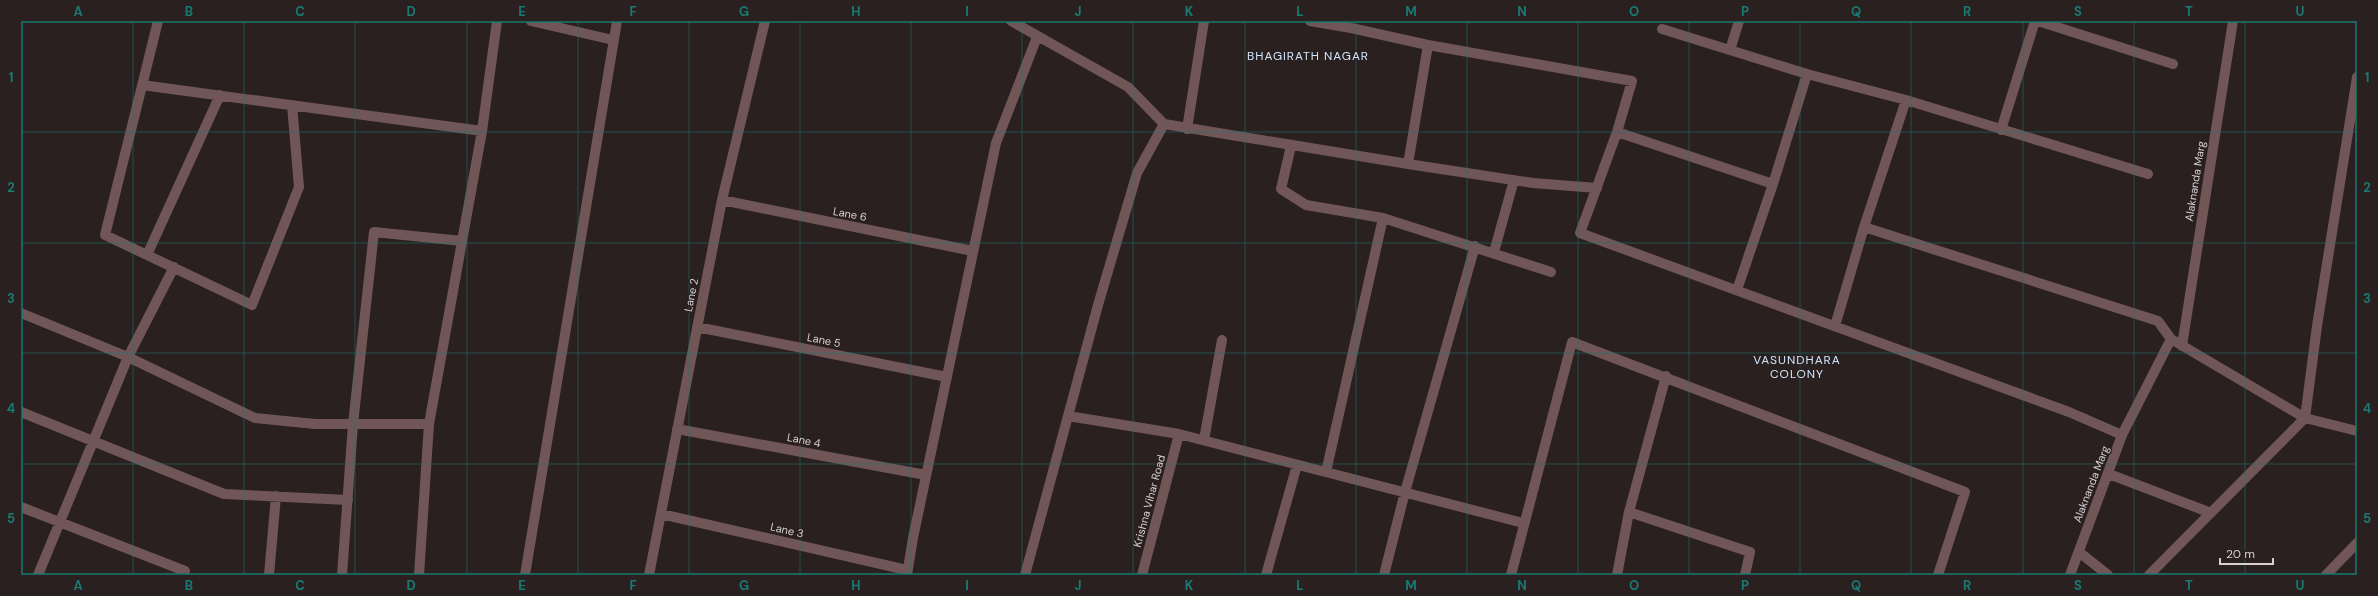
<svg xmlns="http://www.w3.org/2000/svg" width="2378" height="596" font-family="'DM Sans',sans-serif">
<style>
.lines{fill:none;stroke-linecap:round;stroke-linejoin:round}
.minor{stroke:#715658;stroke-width:10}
.grid{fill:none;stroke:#197a73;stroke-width:1;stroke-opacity:0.55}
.labels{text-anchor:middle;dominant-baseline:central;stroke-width:3;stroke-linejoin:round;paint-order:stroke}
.street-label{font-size:11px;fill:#d7d0d0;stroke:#2a2020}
.neighbourhood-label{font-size:12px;letter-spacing:1px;fill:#d2e6fe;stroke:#2a2020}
.neatline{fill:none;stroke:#197a73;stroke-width:1.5}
.grid-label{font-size:13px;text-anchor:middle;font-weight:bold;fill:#197a73}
</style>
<rect width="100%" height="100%" fill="#2a2020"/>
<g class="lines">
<!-- minor -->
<path class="minor" d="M158,21L105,235L252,305L299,187L292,105
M531,21L613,40
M1011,21L1128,87L1164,124L1408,164L1533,183L1597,188
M1310,21L1351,28L1428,45L1632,81L1617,132L1580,233L2069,412L2122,435
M2038,21L2173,64
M1662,29L1807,74L1906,100L2148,174
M1730,50L1739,21
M142,85L482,131
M1187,129L1204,21
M2001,130L2035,21
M1617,132L1773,184
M1291,146L1281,189L1306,205L1383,218L1551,272
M1408,164L1428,45
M722,200L973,251
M1864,227L2158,321L2171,339L2305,418L2357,431
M1494,252L1514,180
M147,255L220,95
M1737,290L1773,184L1807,74
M21,313L128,357L255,418L315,424H429
M1835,326L1864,227L1906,100
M697,327L947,377
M2182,346L2233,21
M21,412L224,494L348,500
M1068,416L1179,434L1523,523
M677,429L926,475
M1204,440L1222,340
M1326,472L1383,218
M2109,474L2211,513
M21,507L185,571
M1629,512L1750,552L1745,575
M661,514L907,570
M2079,552L2108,575
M38,575L128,357L174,267
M269,575L276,496
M342,575L353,424L374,232L462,241
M419,575L429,424L482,131L497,21
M525,575L617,21
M649,575L722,200L765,21
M907,575L913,538L996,143L1037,37
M1025,575L1098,305L1137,173L1164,124
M1142,575L1179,434
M1266,575L1297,465
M1384,575L1405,492L1475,246
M1511,575L1572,342L1965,492L1938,575
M1617,575L1629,512L1666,376
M2070,575L2122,435L2171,339
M2149,575L2305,418L2317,326L2357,77
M2326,575L2357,543"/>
</g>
<!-- grid -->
<path class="grid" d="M133,21V575M244,21V575M355,21V575M467,21V575M578,21V575M689,21V575M800,21V575M911,21V575M1022,21V575M1133,21V575M1245,21V575M1356,21V575M1467,21V575M1578,21V575M1689,21V575M1800,21V575M1911,21V575M2023,21V575M2134,21V575M2245,21V575M21,132H2357M21,243H2357M21,353H2357M21,464H2357"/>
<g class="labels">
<!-- street labels -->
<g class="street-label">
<text transform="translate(2195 181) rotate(-81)">Alaknanda Marg</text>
<text transform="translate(850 214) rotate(11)">Lane 6</text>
<text transform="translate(691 295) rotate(-79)">Lane 2</text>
<text transform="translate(824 340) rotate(11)">Lane 5</text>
<text transform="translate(804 440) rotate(11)">Lane 4</text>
<text transform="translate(2091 484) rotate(-69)">Alaknanda Marg</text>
<text transform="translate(1149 501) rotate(-75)">Krishna Vihar Road</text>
<text transform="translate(787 530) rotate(13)">Lane 3</text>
</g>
<!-- neighbourhood labels -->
<g class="neighbourhood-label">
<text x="1308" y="56">BHAGIRATH NAGAR</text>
<text x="1797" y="360">VASUNDHARA<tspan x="1797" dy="14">COLONY</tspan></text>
</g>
</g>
<!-- border -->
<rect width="2378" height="596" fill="none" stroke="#2a2020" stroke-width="44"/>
<!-- scale -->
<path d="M2220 558v6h53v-6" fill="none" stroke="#d7d0d0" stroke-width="2"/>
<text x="2226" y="558" font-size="12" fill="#d7d0d0" stroke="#2a2020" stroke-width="3" paint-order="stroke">20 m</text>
<rect x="22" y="22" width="2334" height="552" class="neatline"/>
<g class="grid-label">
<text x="78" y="16">A</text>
<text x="189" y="16">B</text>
<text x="300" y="16">C</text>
<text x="411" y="16">D</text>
<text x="522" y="16">E</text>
<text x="633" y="16">F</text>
<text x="744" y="16">G</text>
<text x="856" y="16">H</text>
<text x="967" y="16">I</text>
<text x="1078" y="16">J</text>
<text x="1189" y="16">K</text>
<text x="1300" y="16">L</text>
<text x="1411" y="16">M</text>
<text x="1522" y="16">N</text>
<text x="1634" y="16">O</text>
<text x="1745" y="16">P</text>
<text x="1856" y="16">Q</text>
<text x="1967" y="16">R</text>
<text x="2078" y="16">S</text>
<text x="2189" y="16">T</text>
<text x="2300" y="16">U</text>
<text x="11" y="82">1</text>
<text x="2367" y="82">1</text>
<text x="11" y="192">2</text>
<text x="2367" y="192">2</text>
<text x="11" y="303">3</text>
<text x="2367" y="303">3</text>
<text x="11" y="413">4</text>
<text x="2367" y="413">4</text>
<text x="11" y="523">5</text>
<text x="2367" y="523">5</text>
<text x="78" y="590">A</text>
<text x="189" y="590">B</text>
<text x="300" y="590">C</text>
<text x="411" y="590">D</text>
<text x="522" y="590">E</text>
<text x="633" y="590">F</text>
<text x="744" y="590">G</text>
<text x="856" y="590">H</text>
<text x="967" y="590">I</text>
<text x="1078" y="590">J</text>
<text x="1189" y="590">K</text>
<text x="1300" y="590">L</text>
<text x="1411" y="590">M</text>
<text x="1522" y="590">N</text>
<text x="1634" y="590">O</text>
<text x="1745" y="590">P</text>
<text x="1856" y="590">Q</text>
<text x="1967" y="590">R</text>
<text x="2078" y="590">S</text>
<text x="2189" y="590">T</text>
<text x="2300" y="590">U</text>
</g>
</svg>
